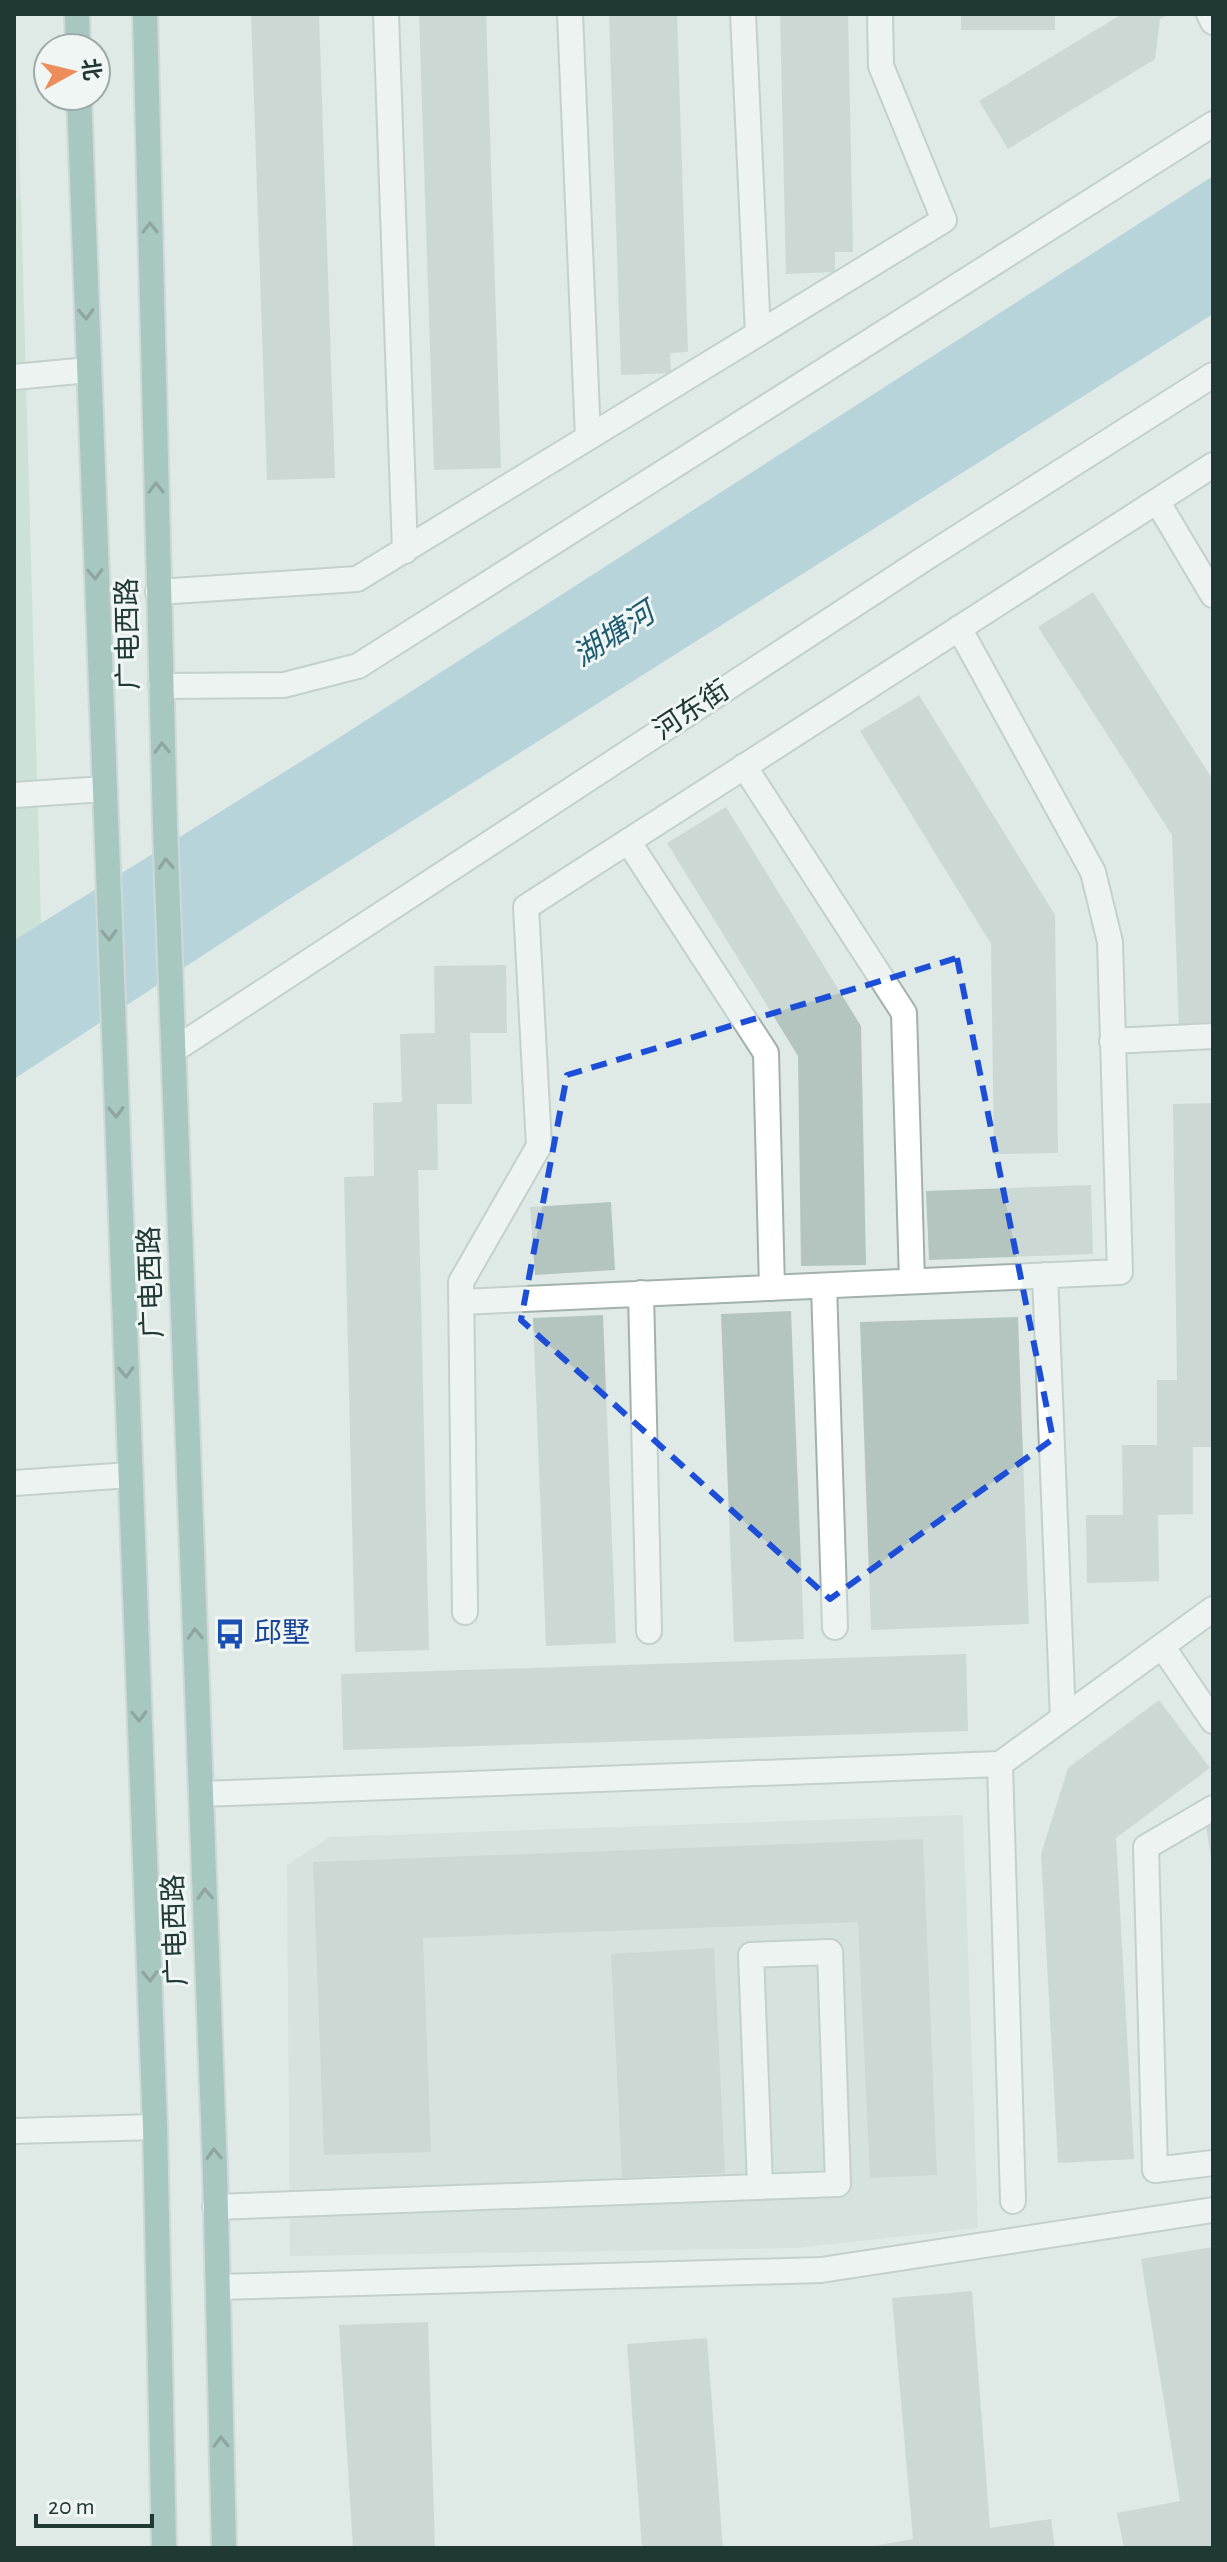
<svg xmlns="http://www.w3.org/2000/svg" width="1227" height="2562" font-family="'Alegreya Sans','Noto Sans SC',sans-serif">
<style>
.built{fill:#cdd9d5}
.green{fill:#b8dac5}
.water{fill:#88bbcd}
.building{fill:#b4c4bf}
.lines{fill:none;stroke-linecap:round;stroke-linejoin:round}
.minor-casing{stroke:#a2b1ad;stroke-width:28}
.major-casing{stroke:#bcc4c2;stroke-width:28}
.minor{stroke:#fff;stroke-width:24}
.major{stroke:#659d95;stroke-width:24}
.oneway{stroke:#32524d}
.marked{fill:none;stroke:#1d4ed8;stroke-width:6;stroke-dasharray:16 10;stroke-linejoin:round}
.labels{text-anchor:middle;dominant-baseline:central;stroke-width:6;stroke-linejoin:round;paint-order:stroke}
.street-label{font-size:28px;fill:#213935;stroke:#eff6f3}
.transit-label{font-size:28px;fill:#164399;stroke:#eff6f3;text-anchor:start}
.water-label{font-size:30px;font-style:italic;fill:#1e5b72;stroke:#eff6f3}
</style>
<rect width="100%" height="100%" fill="#dfeae6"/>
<!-- built -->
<path class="built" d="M14,30L21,198L14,199Z
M963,1815L978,2228L796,2248L290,2256L287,1865L330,1837Z"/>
<!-- green -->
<path class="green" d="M21,198L41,923L14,940V199Z"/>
<!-- water -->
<path class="water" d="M1213,176V314L289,899L14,1079V940L326,746Z"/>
<!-- building -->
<path class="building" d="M251,14H319L335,478L267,480Z
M419,14H486L501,468L434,470Z
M609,14H677L688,352L670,353L671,373L621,375Z
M780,14H848L853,252H835V272L786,274Z
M961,14H1055V30H961Z
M1122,14H1169L1160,19L1155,59L1008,149L979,101Z
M1093,592L1213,780V1027L1179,1028L1172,835L1038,627Z
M919,695L1055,915L1058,1153L994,1154L991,944L860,731Z
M726,807L861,1026L866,1265L801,1266L798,1056L667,843Z
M506,965L507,1033H470L472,1104H437L438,1170H418L429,1650L355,1652L344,1177L374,1176L373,1103L402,1102L400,1034L435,1033L434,966Z
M1213,1103V1447H1193V1514L1158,1515L1159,1581L1087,1583L1086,1515H1123L1122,1445H1157V1380H1177L1173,1104Z
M1091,1185L1093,1254L929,1260L926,1191Z
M611,1202L615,1270L535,1275L530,1207Z
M791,1311L804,1639L734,1642L721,1314Z
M603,1315L616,1643L546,1646L533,1318Z
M1018,1317L1029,1624L871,1630L860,1322Z
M966,1654L968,1731L343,1750L341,1674Z
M1159,1700L1210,1768L1116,1838L1134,2159L1058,2163L1041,1854L1068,1768Z
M1213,1824V1857H1211L1206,1826Z
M923,1839L937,2175L870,2178L858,1922L423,1938L431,2152L324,2155L313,1862Z
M714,1948L725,2173L622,2178L611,1954Z
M1213,2247V2548H1124L1117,2513L1180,2501L1141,2259Z
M972,2291L990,2528L1051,2519L1055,2548H862L913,2539L892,2298Z
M428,2322L435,2548H353L339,2325Z
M707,2338L723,2548H642L627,2344Z"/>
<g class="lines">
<!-- minor casing -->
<g class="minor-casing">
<path id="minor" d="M386,14L405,551
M570,14L588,438
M743,14L758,334
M1209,14L1213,22
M14,377L88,370
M1157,501L1213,595
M158,592L357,579L944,220L881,66L880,14
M161,686L284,685L358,666L1213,124
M744,766L904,1013L912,1281
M14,795L104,789
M628,841L766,1053L772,1288
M1112,1041L1213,1036
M174,1050L930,555L1213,375
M1045,1275L1063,1718
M824,1286L835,1627
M641,1293L649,1631
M461,1302L1120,1272L1110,942L1093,872L959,628
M14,1483L130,1475
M465,1612L461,1282L539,1146L526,907L1213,465
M1162,1646L1213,1721
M1000,1764L1013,2201
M201,1794L1000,1764L1213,1609
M1213,1808L1146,1847L1155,2170L1213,2163
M14,2131L155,2127
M215,2207L838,2184L830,1952L751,1955L760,2185
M218,2287L821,2270L1213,2210"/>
</g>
<!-- major casing -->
<g class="major-casing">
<path id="major" d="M77,14L78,48
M145,14L165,826L215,2171L224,2548
M79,96L155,2127L164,2548"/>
</g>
<!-- minor -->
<use href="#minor" class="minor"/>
<!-- major -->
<use href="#major" class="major"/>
</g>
<!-- one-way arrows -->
<defs><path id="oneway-chevron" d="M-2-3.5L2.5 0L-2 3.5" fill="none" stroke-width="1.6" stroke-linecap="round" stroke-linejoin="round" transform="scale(2)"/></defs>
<g class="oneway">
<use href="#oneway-chevron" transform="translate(150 228) rotate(-91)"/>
<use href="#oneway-chevron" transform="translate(86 314) rotate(88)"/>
<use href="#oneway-chevron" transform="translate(156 488) rotate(-91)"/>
<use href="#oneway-chevron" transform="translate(95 574) rotate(88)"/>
<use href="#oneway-chevron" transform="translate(162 748) rotate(-92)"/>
<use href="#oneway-chevron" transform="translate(166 864) rotate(-93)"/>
<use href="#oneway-chevron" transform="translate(109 935) rotate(88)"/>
<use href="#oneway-chevron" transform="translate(116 1112) rotate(88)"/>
<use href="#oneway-chevron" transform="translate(126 1372) rotate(88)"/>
<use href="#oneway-chevron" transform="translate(195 1634) rotate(-92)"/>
<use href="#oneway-chevron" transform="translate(139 1716) rotate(88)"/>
<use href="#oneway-chevron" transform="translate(205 1894) rotate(-92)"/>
<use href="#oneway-chevron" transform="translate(150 1976) rotate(88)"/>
<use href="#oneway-chevron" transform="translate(214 2154) rotate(-92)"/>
<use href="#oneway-chevron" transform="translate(221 2442) rotate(-91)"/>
</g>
<!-- marked area -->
<path d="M0 0H1227V2562H0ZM957,958L1053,1439L830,1599L521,1320L567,1075Z" fill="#dfeae6" fill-opacity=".55" fill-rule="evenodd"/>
<path class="marked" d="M957,958L1053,1439L830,1599L521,1320L567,1075Z"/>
<!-- icons -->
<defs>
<g id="bus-bare" transform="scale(2.4)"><path d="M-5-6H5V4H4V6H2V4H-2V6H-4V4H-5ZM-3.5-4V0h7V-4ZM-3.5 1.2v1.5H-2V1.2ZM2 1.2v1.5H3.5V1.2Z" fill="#1a4fb4" stroke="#eff6f3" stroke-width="2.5" paint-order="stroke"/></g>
</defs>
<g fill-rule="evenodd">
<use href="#bus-bare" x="230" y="1634"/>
</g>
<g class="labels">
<!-- street labels -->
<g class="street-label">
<text transform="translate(129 634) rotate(-91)">广电西路</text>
<text transform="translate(692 711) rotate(-33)">河东街</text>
<text transform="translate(152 1282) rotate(-92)">广电西路</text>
<text transform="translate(176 1930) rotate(-92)">广电西路</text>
</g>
<!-- transit labels -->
<g class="transit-label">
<text x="254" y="1634">邱墅</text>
</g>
<!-- water labels -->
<g class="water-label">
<text transform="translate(614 635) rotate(-33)">湖塘河</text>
</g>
</g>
<!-- border -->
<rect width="1227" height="2562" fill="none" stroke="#213935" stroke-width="32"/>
<!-- north arrow -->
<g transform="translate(72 72) rotate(82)"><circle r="38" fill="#eff6f3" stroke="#9daaa7" stroke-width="2"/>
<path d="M0-6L14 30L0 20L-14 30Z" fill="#ec8d5b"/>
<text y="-12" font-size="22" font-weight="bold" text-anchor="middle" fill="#213935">北</text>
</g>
<!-- scale -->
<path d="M36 2514v12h116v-12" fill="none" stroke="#213935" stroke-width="4"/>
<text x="48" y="2514" font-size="24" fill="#213935" stroke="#eff6f3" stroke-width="6" paint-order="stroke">20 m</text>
</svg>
